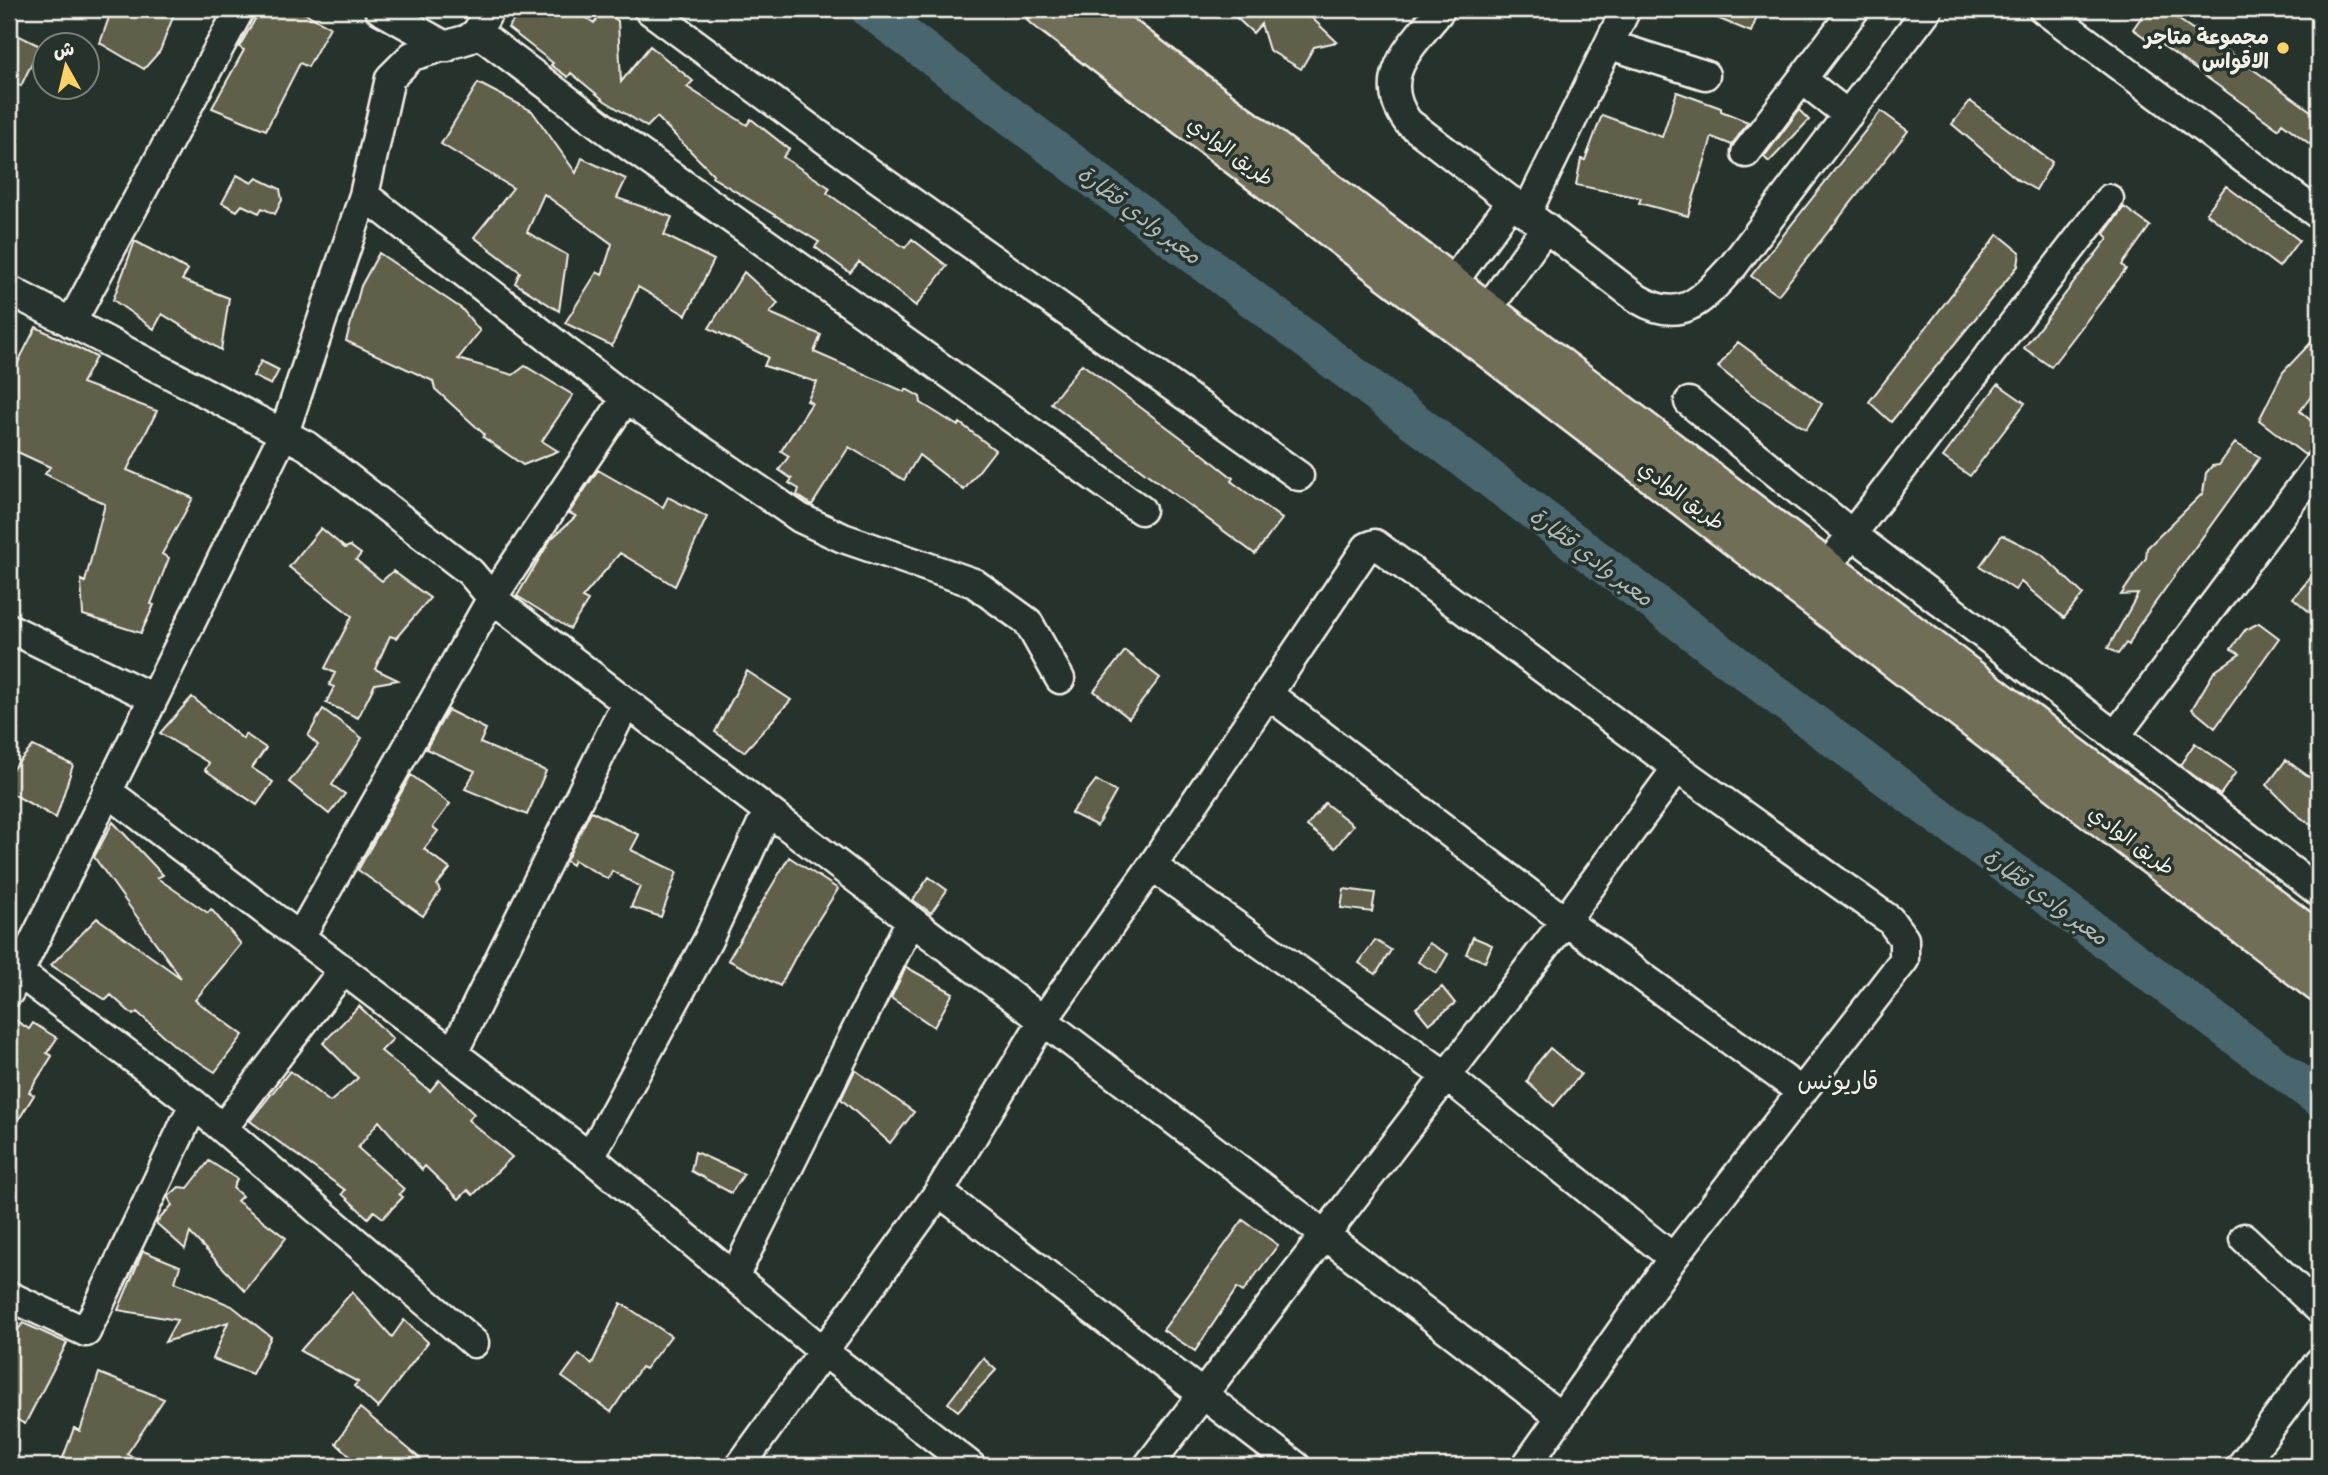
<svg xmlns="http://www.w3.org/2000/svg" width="2328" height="1475" font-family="'Patrick Hand','Playpen Sans Arabic',sans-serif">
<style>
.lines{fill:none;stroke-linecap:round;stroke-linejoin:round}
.river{stroke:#48666e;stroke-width:38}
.building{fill:#605e4a;stroke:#f4f1e8;stroke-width:2}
.minor-casing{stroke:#f4f1e8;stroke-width:33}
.major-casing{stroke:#f4f1e8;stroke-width:42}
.minor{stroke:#26332d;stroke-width:28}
.major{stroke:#716e59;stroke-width:37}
.poi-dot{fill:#ffd166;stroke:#26332d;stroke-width:2.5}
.labels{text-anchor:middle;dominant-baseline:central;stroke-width:7;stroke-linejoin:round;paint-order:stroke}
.poi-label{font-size:21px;font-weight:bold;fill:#f4f1e8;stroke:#26332d;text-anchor:end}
.street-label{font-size:21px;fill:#f4f1e8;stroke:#26332d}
.water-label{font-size:23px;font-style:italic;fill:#afb9b7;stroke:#26332d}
.quarter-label{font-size:24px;fill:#f4f1e8;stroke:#26332d}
</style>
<rect width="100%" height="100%" fill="#26332d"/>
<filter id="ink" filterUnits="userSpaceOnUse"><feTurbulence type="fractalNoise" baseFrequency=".0143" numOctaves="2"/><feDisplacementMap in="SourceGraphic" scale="14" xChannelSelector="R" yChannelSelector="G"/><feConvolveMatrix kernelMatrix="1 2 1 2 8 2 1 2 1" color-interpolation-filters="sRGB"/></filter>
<g filter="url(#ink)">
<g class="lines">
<!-- river -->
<path class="river" d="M869,9L1820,728L2319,1098"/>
</g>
<!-- building -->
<path class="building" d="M112,9H176L160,51L144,69L100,43Z
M261,9H297L330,27L308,67L300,63L266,130L212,108L244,50L239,47Z
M522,9H574L594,23L605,11L618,21L621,82L650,46L693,81L687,87L747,125L751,119L789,149L783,157L830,188L827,193L905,248L912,239L947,266L916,306L859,262L850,273L815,247L819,242L712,177L713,174L657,117L647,127L605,101L571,73L568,77L551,65L553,63L508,28Z
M1227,9H1297L1305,17L1310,16L1337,42L1314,47L1301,69L1269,50L1261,24L1253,33Z
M1695,9H1760L1751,32Z
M2147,9H2163L2194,30L2196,28L2319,117V151L2282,123L2278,129L2162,45L2159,48L2133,29Z
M9,31L40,46L21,86L9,80Z
M478,83L532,111L576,173L582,158L626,179L617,198L672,217L664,235L714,260L686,315L638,287L612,346L565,323L597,272L602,275L612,244L544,194L527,232L567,255L559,311L515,283L520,272L474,237L513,188L441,144Z
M1677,92L1721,108V111L1748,122L1732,145L1712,137L1688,216L1639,203L1641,198L1576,185L1581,159L1585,160L1602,115L1662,137Z
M1970,101L2052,162L2036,190L2018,180L1952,124Z
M1799,110L1809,120L1769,162L1764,157Z
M1881,111L1908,131L1778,295L1751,276Z
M237,175L252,183L257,178L280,189L282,200L275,214L262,208L259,213L242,205L237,211L222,203Z
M2226,186L2299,240L2279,267L2206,213Z
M2124,207L2150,226L2122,265L2126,269L2051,367L2024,348L2108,238L2104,234Z
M1998,234L2020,252L2018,266L1891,422L1869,402Z
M135,241L188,270L182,280L229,298L221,350L162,314L154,329L113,300Z
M379,253L462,309L480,331L458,359L513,375L525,366L573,395L542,441L558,451L523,465L483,437L484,434L435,389L433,381L346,341L361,286Z
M744,272L778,303L770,313L821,335L814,352L905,392L906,389L920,397L921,403L958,426L960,423L995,450L964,490L919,455L904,480L849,447L812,505L797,495L799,489L789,483L792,479L779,470L789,456L781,451L812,403L807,401L817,382L764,366L768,357L709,328Z
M36,327L96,357L82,383L157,411L127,470L193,498L162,554L169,558L151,604L154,605L141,633L83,615L81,580L85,582L105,504L45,474L50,467L9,448V380Z
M2319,334V386L2300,411L2319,428V442L2305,455L2259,420L2283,372Z
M1738,342L1822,404L1806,429L1751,394L1718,367Z
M261,361L279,370L271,385L253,376Z
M1082,364L1194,447L1233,478L1231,481L1282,519L1255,554L1051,403Z
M1998,384L2025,403L1970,476L1943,457Z
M2235,443L2260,457L2137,628L2129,645L2126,643L2118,654L2108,648L2138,594L2121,595L2146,558L2147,548L2203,493L2206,473L2212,466L2219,465Z
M598,470L663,507L668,497L707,517L675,586L620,553L582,598L588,601L570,629L517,596L551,539L576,516L569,513Z
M321,528L345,548L350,546L361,554L356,560L382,581L393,571L430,598L396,638L390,636L375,669L398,680L375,684L358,718L326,703L334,687L329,685L335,673L325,668L352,616L289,567Z
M2002,535L2041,554L2083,594L2064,618L2021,582L2015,590L1980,566Z
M2319,568V620L2293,598Z
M2259,623L2279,638L2215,728L2192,709L2214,672L2240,654L2231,649L2245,630Z
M1125,651L1160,678L1129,718L1094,691Z
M747,671L791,700L744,752L715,732Z
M192,697L243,739L245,734L266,748L252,768L273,782L257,805L205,770L209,763L160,733Z
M323,709L362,738L332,785L345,794L329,814L289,782L318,745L308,736Z
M448,710L486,729L480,743L546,771L527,815L465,789L475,771L426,749Z
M2195,743L2236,772L2220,795L2180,765Z
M33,746L73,765L56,818L9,792V773Z
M2286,760L2319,784V830L2297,815L2267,785Z
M411,775L450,804L433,827L438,831L424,849L450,869L437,885L440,891L423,916L358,870Z
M1096,780L1116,792L1097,826L1071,813Z
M1325,803L1353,825L1335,848L1307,826Z
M591,811L639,835L631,850L677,872L661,917L631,907L640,887L612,871L608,879L574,860L572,865L566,861Z
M113,822L163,875L157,878L208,913L211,909L241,944L195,1000L243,1035L215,1072L176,1047L137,1012L133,1015L111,995L106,1000L51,965L97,918L181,978L94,857Z
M789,857L838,889L799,950L780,986L728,960Z
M929,877L947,890L931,913L913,900Z
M1344,889L1375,893L1372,912L1341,908Z
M1473,937L1492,945L1485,962L1466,954Z
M1375,940L1391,950L1376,974L1359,963Z
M1429,943L1448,954L1437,973L1418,962Z
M906,967L953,993L934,1027L891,998Z
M1442,987L1455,1003L1429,1024L1416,1008Z
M359,1006L393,1039L381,1051L430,1091L439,1080L474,1114L468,1120L512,1157L473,1195L468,1190L459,1199L425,1166L422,1170L379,1121L358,1148L404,1189L399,1194L403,1197L383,1218L374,1211L368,1218L342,1194L345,1190L250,1121L290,1071L330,1102L358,1078L323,1043Z
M9,1016L29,1029L33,1023L57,1038L47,1053L52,1056L29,1092L34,1095L9,1135Z
M1550,1048L1581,1074L1554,1106L1527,1082L1534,1067Z
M855,1070L914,1112L890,1143L841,1099Z
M695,1152L744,1174L731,1193L691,1171Z
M209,1161L237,1179L233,1188L242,1196L237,1201L286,1238L245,1291L190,1233L185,1249L156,1223L172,1205L168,1197L179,1187L188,1188Z
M1243,1220L1278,1245L1243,1292L1237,1288L1195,1351L1163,1330Z
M143,1251L180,1266L175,1282L232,1306L271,1337L252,1374L213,1359L228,1322L165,1342L177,1320L118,1310Z
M352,1292L392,1337L404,1320L428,1342L378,1408L354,1386L358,1382L300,1351Z
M621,1303L671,1336L645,1369L641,1367L611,1412L562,1377L579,1354L592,1364Z
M23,1323L67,1343L25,1424L9,1415V1342Z
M983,1358L996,1370L958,1411L948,1403Z
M99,1373L164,1399L127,1454L152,1466H60L74,1428L80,1431Z
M360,1408L429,1466H360L336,1443Z"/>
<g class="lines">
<!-- minor casing -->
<g class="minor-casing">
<path id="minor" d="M379,9L447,47
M648,9L872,174L1299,476
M1441,9C1413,45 1374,76 1408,122L1638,299C1684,326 1703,298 1733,266L1928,9
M2043,9L2319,215
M477,32L611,133L1141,510
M1610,45L1705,75
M1803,80L1848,115
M1746,153L1855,9
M364,195L626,398L800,518L843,538L974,583L1028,622L1060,679
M1527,212L1626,9
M9,290L307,446L470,572L492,598C846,875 1207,1141 1561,1417
M1440,300L1512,201
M71,323L240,9
M1475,327L1546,227
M1689,402L1852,534L2319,892
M1826,568L2109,199
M9,628L153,698
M1268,694L1565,921L1802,1092
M2116,735L2319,464
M107,791L590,1157L823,1351L971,1466
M1152,866L1445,1075L1673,1258
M300,937L492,598L626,398
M9,965L194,1104L474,1343
M9,992L284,433L364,195L390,78L412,56L468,39L477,32L490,9
M453,1053L626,703
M223,1128L343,970
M590,1157L708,940L767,813
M939,1192L1296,1466
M2244,1238L2319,1309
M734,1277L911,920
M9,1296L86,1332L194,1104
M740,1466L939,1192L1044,1019L1152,866L1367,547L1375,544L1677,768L1890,920L1904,939V960L1673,1258L1526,1466
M1148,1466L1565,921L1677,768
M2241,1466L2319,1362"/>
</g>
<!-- major casing -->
<g class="major-casing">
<path id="major" d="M1044,9L2319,983
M1088,9L2319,943"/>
</g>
<!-- minor -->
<use href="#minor" class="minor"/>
<!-- major -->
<use href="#major" class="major"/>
</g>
</g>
<!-- markers -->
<circle class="poi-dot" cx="2283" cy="48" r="7"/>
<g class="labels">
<!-- poi labels -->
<g class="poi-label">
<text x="2269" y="36">مجموعة متاجر<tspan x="2269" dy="24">الاقواس</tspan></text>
</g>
<!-- street labels -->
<g class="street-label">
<text transform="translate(1231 151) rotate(37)">طريق الوادي</text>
<text transform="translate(1682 495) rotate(37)">طريق الوادي</text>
<text transform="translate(2132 840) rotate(37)">طريق الوادي</text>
</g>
<!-- water labels -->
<g class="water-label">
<text transform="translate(1140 214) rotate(37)">معبر وادي قطّارة</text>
<text transform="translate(1592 556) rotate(37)">معبر وادي قطّارة</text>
<text transform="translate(2046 896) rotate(36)">معبر وادي قطّارة</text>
</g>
<!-- quarter labels -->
<g class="quarter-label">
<text x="1838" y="1080">قاريونس</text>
</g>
</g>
<!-- margin -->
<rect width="2328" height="1475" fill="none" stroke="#26332d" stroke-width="35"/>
<rect x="18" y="18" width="2293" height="1440" fill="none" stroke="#f4f1e8" stroke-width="2.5" filter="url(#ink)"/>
<!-- north arrow -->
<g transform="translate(66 66) rotate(352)"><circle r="33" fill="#26332d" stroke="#787f78" stroke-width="2"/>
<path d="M0-5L12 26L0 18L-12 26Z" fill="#ffd166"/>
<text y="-10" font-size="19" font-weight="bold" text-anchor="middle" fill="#f4f1e8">ش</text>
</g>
</svg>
